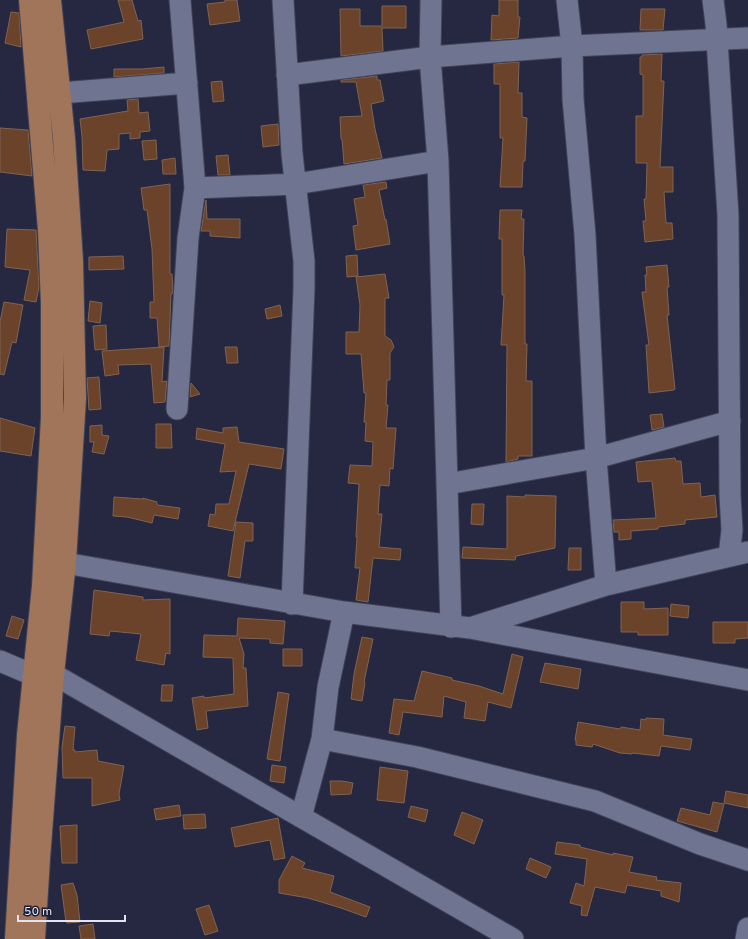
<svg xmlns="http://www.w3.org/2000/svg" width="748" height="939" font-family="Overpass,sans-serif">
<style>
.building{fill:#6b432a;stroke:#7f6352}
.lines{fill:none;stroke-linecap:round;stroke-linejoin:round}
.minor-casing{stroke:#414358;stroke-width:23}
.major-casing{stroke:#414358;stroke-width:24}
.minor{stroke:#6f7491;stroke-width:21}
.major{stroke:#a0755a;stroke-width:22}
</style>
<rect width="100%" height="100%" fill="#252840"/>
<!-- building -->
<path class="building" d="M118,0H132L138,21L141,20L143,39L91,49L87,30L124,22Z
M225,0H237L240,21L210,25L207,4L225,2Z
M499,0H518V17H520L518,38L491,40L492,15L499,16Z
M382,6H406V28H382L383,51L341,56L340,9H360V26H382Z
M641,9H665L663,30H640Z
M11,12L19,13L21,47L5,43Z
M662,54L661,81H664L660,167H673V192H664L666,223H672L673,239L645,242L643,221H646L644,199H646L647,163H636V116H643V75L640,74V57H642V55Z
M519,62L518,93H522V117L527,118L525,161H523L522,187H500L503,138H500V84H494V64Z
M164,67V73L114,77V69H142Z
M377,76V80H380L384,101L371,104L375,129L382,158L344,164L342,139H341L340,117L362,116L356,82H341V80Z
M222,81L224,101L213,102L211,82Z
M138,99L139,113L148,112L150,131L140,132V138L130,139V133L119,134V149L107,150L105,171L83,170L82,136L80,119L128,111L127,100Z
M278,124L279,145L263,147L261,126Z
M0,128L28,130L32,176L0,172Z
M156,140L157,159L144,160L142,141Z
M228,155L230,175H218L216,156Z
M175,158L176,174H163L162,160Z
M386,182L387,188L379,190L385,220L386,219L390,244L356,250L353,226L358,225L354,199L365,197L363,185Z
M170,184V274H172L173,290L172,294H171L169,346L159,347L157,318H150V302H154L152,249L147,210H144L141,188Z
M206,200L207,219H240V238L210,236V231H201Z
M500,210H522L521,219H524L523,256H524L525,271V344H527L526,381H532V456H518V459L506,462L507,345H501L504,295H502V239H499Z
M7,229L36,230L39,287L36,302L24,300L30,270L5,267Z
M357,255L358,276L347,277L346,256Z
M123,256L124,269L89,270V257Z
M667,265L669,287H667L669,315H667L675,389L674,390L649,393L646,345H649L642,292H646L645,275H647L646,267Z
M385,274L389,298H385V336L391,340L394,347L390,353V380H387L386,405H388L386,428H396L393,469L390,468L389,486L380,485L378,514H382L379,547L401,549L400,560L373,558L368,602L356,600L360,568H355L357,537H356L359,484L348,483L350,465L372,466L373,442L365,441L366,422H364L366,393H364L361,354H346V332H359L360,305L356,277Z
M90,301L102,303L100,323L88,321Z
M4,302L23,305L16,343L12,342L4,375L0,374V322Z
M280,305L282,316L267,319L265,309Z
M106,325L107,349L95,350L93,326Z
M164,347L162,382L167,381L165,402L154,403L151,364L118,365L119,374L105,376L102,351Z
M225,347H237L238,363H227Z
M99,377L101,409L89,410L87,378Z
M191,383L200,394L190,397Z
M662,414L664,427L652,430L650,415Z
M0,418L35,428L31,456L0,451Z
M156,424H171L172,448H156Z
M102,425V435L109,436L104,454L92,452L94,442H90V426Z
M237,427L239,442L284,449L281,469L249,464L233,531L208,526L210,514L215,515L216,504H229L236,471L220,472L225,444L196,439L197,428L223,433V428Z
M675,458L676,461H681L683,484L700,483L701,497L715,495L717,517L685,520V524L658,527V529L631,531V539L619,540V532H614L613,520L656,518L652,481L638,482L636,462Z
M525,495L556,496L555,548L516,556L515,560L462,558L463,547L507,549V496L525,497Z
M114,497L143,499V498L157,502V505L180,508L178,519L154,515L152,523L127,517L113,516Z
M472,504H484L483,525L471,524Z
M236,522L253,523V541H245L240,578L228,576Z
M569,548H581V570H568Z
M94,590L143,597V600L170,599V654L166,653L164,665L136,660L141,634L110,631L109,636L90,634Z
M621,602H644V609L668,608V635H638V632H621Z
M671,604L689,606L688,618L670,616Z
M12,616L24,620L18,639L6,636Z
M238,618L285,621L283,644L270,643V639L239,638L244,654L243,668H246L248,706L206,711L208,728L197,730L192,698L204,696V698L234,694L233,658L203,657L204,635L237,636Z
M713,622H748V638L735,639V643H713Z
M362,637L373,639L364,682L365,683L362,701L351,699L354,674Z
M283,649H302V666H283Z
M512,654L523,657L511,708L488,702L485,721L464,718L466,702L444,696L442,717L403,712L399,735L389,733L394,699L414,701L422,671L452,678V680L479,686L503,694Z
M545,663L581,669L578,689L540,682Z
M162,685H173L172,701H161Z
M278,692L289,694L280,761L267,759Z
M646,718L664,719L663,735L692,739L690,750L661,746L659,756L632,753V754L620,753L593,744L592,747L576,745V740H575L578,722L620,729L621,727L640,730L641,719L646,720Z
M65,726L75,727L73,750H75V752L97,750L98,761L124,766L119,794L120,800L92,806V778H63L62,747Z
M272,765L286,767L284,783L270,781Z
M380,767L408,771L404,803L377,800Z
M330,781H342L353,783L351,794L331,795Z
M726,791L748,795V808L724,803Z
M713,802L724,804L717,832L677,821L681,808L710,815Z
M179,805L181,816L156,820L154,809Z
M411,806L428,810L425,822L408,817Z
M462,812L483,820L474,844L454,835Z
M205,814L206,828L184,829L183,815Z
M278,818L285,858L274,860L270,840L235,847L231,828Z
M77,825V863H62L60,826Z
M557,842L580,845V847L613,855V853L633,857L629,872L657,877L656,880L681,883L679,902L661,896V891L627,885L625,893L595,887L587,916L581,915L582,906L570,903L576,883L584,886L587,859L555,854Z
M292,856L305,863L302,868L334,876L330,892L370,907L366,917L341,908L308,898L279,893V880Z
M530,858L551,867L546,878L526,869Z
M73,883L77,895L80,922L67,923L66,922L61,885Z
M209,905L218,931L205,935L196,909Z
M93,924L95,939H81L79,926Z"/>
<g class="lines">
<!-- minor casing -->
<g class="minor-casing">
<path id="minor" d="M283,0L292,154L304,261V288L292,604
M431,0L430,57L438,161L451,627
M567,0L572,46L573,99L585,235L596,458L606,585
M713,0L716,24L728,215L730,495L732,530L729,556
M287,75L430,57L572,46L748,38
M60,93L187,83
M195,188L296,184L438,161
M177,409L188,238L195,188L180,0
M447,484L596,458L730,421
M48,560L344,612L470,628L748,680
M473,627L606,585L748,552
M0,661L33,675
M53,674L513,939
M322,739L417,757L595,801L700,844L748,860
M301,817L322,739L328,687L344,612
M746,939L748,928"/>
</g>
<!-- major casing -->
<g class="major-casing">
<path id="major" d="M16,939L28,735L43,586L52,417V304L49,230L30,0
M34,939L39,859L53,674L65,562L75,398L72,261L64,138L50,0"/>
</g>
<!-- minor -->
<use href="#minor" class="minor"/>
<!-- major -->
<use href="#major" class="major"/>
</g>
<!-- scale -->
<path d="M18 915v6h107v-6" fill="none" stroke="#e1e4f5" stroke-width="2"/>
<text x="24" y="915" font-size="12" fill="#e1e4f5" stroke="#1c1e36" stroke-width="3" paint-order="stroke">50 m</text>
</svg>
